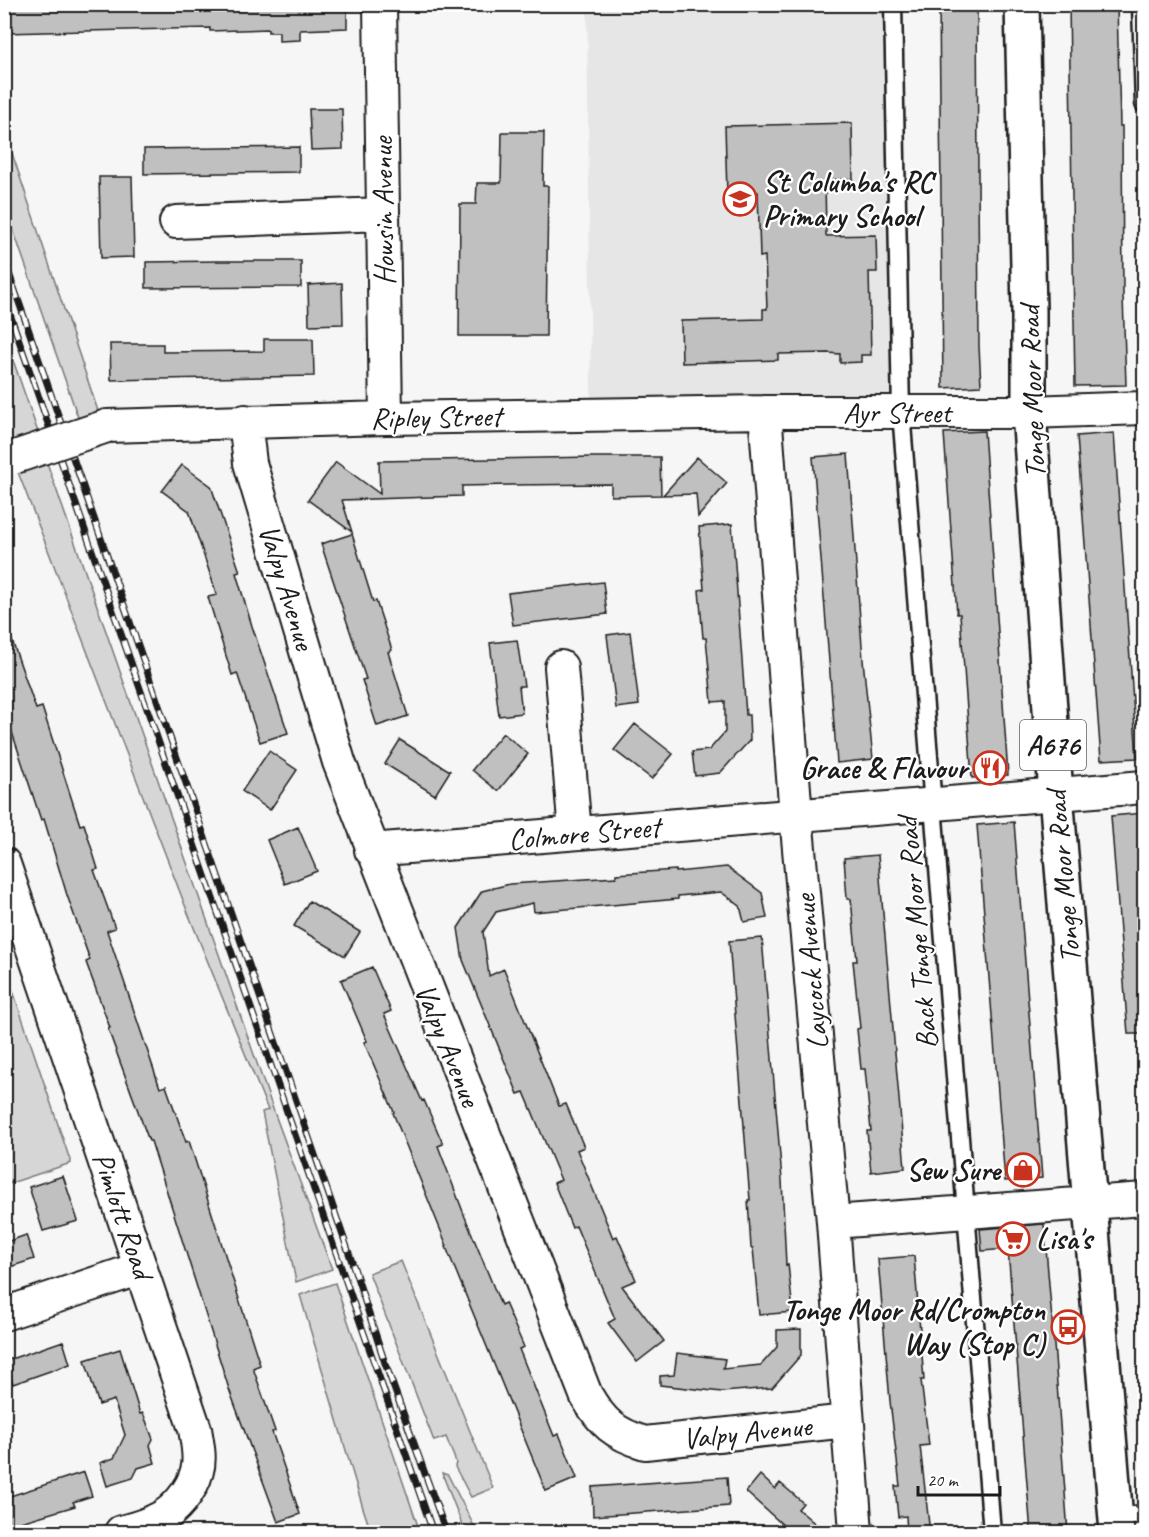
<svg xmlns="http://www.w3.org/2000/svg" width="1149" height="1537" font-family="Caveat,sans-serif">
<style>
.built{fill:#e6e6e6}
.green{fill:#d6d6d6;stroke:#797979;stroke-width:1.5}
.building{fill:#c0c0c0;stroke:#1c1c1c;stroke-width:1.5}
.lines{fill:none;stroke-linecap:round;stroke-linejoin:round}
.lane-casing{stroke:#1c1c1c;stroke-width:21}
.street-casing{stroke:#1c1c1c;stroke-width:36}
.primary-casing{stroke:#1c1c1c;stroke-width:38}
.lane{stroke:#fff;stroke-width:16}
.street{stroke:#fff;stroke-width:32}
.primary{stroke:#fff;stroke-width:33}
.rail-casing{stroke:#1c1c1c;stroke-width:7}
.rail{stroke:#fff;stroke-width:4.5;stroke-dasharray:14;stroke-linecap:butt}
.street-bridge-casing{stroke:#1c1c1c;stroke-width:36;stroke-linecap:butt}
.street-bridge{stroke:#fff;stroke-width:32}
.labels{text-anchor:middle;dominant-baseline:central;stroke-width:4.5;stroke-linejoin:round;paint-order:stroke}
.shield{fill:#fff;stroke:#606060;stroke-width:1.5}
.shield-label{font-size:28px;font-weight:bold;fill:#1c1c1c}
.poi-label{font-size:30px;font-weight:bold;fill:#1c1c1c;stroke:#fff;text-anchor:end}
.street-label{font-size:30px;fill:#1c1c1c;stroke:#fff}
</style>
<rect width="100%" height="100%" fill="#f6f6f6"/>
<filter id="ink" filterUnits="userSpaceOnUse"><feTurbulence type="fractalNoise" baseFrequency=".0167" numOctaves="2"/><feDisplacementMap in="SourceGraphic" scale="12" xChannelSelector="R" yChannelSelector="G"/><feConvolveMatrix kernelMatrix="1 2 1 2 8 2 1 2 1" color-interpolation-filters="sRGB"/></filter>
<g filter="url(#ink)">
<!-- built -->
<path class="built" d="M587,5H889L894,394L591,398Z"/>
<!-- green -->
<path class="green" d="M4,129L100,417L80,423L5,206Z
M4,334L40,438L9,449L4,436Z
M45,457L273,1109L332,1269L296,1282L262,1112L268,1110L188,913L16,467Z
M4,964L71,1163L5,1185H4Z
M401,1261L493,1488L471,1497L455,1467L456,1462L446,1437L434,1441L369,1273Z
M335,1283L420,1532H371L363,1508L300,1295Z
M442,1473L448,1475L477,1532H465Z"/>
<!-- building -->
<path class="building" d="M4,4H347V28L300,30V40L279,41V32H268V29L210,31V28L4,33Z
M939,4H977L979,346L981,386L943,388Z
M1069,4H1117L1120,126H1122L1123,297L1126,385L1075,386Z
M309,109H342L343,149L311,150Z
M852,123L853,179L825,180L826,236L876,235L877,272H869L871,355H861V362L840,363V354L828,353L778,354V360L682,363L681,321L763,319V309H767L765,256L760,257L758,192L727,193L725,126Z
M502,132H544L543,186H548L546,336H459L460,204H476L477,183H501Z
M299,147V172L144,174V149Z
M99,177H132L134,257L101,258Z
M218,261H301V287L146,288V262Z
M342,283L343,324L309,325L308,285Z
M264,339H313L314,376L111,380L110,344H163V352L264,351Z
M984,431L1008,775L972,778L960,614H957L944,433Z
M1114,433L1137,758L1101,760L1077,436Z
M848,454L863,660L873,759L837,763L813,457Z
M594,457H660L661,495L611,496V484L510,485L462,486V496L342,500L352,532L308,500L336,462L380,494L379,461Z
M697,457L727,483L698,517L696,494L663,495Z
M182,465L211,486L240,572L236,573L252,626L288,733L260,742L237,673L232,675L214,617L208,597L217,595L189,511L162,491Z
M732,524L746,715H749L750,740L720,773L695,776L692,752L709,750L725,732V701L712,702L706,638H703L699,590L704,589L699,527Z
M352,534L373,602L376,601L392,650L388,652L408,716L377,726L362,680L366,679L321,544Z
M603,582L607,614L513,625L508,593Z
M4,629H8L36,709L42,707L80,825L84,824L98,869L94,870L115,928L107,931L160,1088L166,1086L186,1142L189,1141L260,1365L253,1368L275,1431L272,1432L300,1514L278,1522L229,1389L151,1141H149L108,1029L110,1028L86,962L90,960L67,895L44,819L41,820L4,708Z
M630,632L639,705L616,708L607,635Z
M517,640L524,686H519L522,713L499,716L490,643Z
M635,724L673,754L652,779L614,750Z
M503,733L528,754L498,791L472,770Z
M400,740L450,771L435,795L385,764Z
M269,751L297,770L270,810L242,791Z
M1144,813V1034H1128L1111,816Z
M1014,822L1042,1178L1005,1181L977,825Z
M298,827L317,871L285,884L267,840Z
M878,855L905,1168L871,1172L867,1131H871L865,1069H861L857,1029L860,1028L853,961H857L851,899H847L844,858Z
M727,867L762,893L767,918L744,922L740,906L721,892L678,896V899L534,912L533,903L496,912L483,932L489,976L504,969L559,1106L566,1104L584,1147L577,1150L613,1238L617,1236L636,1280L622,1286L664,1341L637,1362L608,1323L615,1319L576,1226L572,1228L554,1183L561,1180L524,1092L518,1094L463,960L458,928L482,891L510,884L616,877V874L676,870V872Z
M309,901L360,932L345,956L294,926Z
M762,938L782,1180L786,1265L788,1264L793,1312L759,1315L753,1248H751L748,1200H750L729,941Z
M372,967L391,1011L384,1014L422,1101L424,1100L443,1144L438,1146L465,1217L501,1305L505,1303L524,1347L519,1349L554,1436L559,1434L577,1478L546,1491L446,1247L447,1246L393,1113L394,1112L364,1042L367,1041L341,980Z
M63,1176L78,1221L43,1231L29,1187Z
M1044,1224L1055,1357L1068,1533H1031L1008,1249L982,1251L980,1229Z
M26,1235L34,1259L4,1269V1243Z
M914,1256L924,1380H921L929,1445L920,1446L930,1533H907L906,1516L898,1517L895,1486H900L890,1401L878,1259Z
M801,1329V1355L772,1388L722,1392L660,1385V1376L674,1375L677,1353L725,1359L723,1369L761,1365L777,1347V1330Z
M63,1341L70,1364L13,1384L5,1361Z
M120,1349L140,1414L143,1413L153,1439L150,1445L155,1463L138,1468L133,1478L107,1486L100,1463L114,1458L125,1435L114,1400L99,1405L85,1360Z
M84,1472L92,1496L73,1502L75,1506L4,1527V1498Z
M760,1475L775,1489L780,1483L792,1493L803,1503L798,1509L826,1533H792L746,1492Z
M727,1477L729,1506L593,1516L592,1487Z"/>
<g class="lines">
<!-- lane casing -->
<g class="lane-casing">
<path id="lane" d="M893,4L901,412L992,1532
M1141,4L1144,104
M1115,1517L1144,1514"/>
</g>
<!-- street casing -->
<g class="street-casing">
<path id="street" d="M380,4L386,418
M176,222L383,214
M765,412L796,816L833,1222L856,1532
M245,421L250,463L339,762L586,1395C602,1423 615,1434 645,1443L847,1421
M107,426L386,418L765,412H1029L1144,408
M561,667L575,833
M371,850L1144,787
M4,864L195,1429C197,1442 201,1458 197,1471C192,1490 175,1512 156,1520C145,1526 132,1529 121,1532
M833,1222L1144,1199
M4,1314L141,1268"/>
</g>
<!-- primary casing -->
<g class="primary-casing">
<path id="primary" d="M1022,4L1029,311V412L1056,794L1117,1532"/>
</g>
<!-- lane -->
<use href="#lane" class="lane"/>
<!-- street -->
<use href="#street" class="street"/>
<!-- primary -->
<use href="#primary" class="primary"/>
<!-- rail casing -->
<g class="rail-casing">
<path id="rail" d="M4,259L350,1256L385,1363L446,1532
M4,297L433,1532"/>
</g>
<!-- rail -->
<use href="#rail" class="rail"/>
<!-- street-bridge casing -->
<g class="street-bridge-casing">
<path id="street-bridge" d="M15,457L107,426"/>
</g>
<!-- street-bridge -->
<use href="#street-bridge" class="street-bridge"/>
</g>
</g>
<!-- icons -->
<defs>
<g id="school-ring" transform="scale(1.725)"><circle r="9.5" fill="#fff" stroke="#c8321e" stroke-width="1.5"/><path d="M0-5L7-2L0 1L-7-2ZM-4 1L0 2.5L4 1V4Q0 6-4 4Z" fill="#c8321e"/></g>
<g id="restaurant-ring" transform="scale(1.725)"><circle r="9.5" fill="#fff" stroke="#c8321e" stroke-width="1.5"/><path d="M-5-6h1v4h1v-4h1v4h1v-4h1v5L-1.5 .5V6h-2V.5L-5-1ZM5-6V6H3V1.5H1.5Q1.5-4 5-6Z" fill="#c8321e"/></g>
<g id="shop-ring" transform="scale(1.725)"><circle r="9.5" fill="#fff" stroke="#c8321e" stroke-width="1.5"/><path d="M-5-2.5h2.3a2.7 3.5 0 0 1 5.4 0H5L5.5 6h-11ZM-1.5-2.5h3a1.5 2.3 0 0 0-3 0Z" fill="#c8321e"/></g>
<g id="supermarket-ring" transform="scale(1.725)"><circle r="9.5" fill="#fff" stroke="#c8321e" stroke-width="1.5"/><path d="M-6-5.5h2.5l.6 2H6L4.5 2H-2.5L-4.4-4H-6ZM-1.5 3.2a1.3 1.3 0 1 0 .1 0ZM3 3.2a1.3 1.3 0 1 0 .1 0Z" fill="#c8321e"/></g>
<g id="bus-ring" transform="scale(1.725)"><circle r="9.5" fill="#fff" stroke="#c8321e" stroke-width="1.5"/><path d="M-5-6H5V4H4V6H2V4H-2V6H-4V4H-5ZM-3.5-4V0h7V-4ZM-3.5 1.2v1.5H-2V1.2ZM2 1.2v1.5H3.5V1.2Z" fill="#c8321e"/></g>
</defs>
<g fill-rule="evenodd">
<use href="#school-ring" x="740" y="199"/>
<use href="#restaurant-ring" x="990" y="768"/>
<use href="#shop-ring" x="1023" y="1170"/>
<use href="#supermarket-ring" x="1013" y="1239"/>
<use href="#bus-ring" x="1068" y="1327"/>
</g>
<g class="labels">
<!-- shield labels -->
<rect class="shield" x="1020" y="720" width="66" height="50" rx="4.5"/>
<g class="shield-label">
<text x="1053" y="745">A676</text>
</g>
<!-- poi labels -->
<g class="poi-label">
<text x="763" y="182" text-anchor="start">St Columba's RC<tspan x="763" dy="34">Primary School</tspan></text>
<text x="967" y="768">Grace &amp; Flavour</text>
<text x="1000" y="1170">Sew Sure</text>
<text x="1036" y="1239" text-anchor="start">Lisa's</text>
<text x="1045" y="1310">Tonge Moor Rd/Crompton<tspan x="1045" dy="34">Way (Stop C)</tspan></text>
</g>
<!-- street labels -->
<g class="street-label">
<text transform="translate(383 211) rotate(-91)">Howsin Avenue</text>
<text transform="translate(1032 392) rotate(-92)">Tonge Moor Road</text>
<text x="897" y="412">Ayr Street</text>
<text transform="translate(436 417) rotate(-1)">Ripley Street</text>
<text transform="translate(287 587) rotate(73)">Valpy Avenue</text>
<text transform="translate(584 833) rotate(-5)">Colmore Street</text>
<text transform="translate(1063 877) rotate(-95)">Tonge Moor Road</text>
<text transform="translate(917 933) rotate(-95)">Back Tonge Moor Road</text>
<text transform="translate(811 972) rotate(-95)">Laycock Avenue</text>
<text transform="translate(448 1045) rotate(68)">Valpy Avenue</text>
<text transform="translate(123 1215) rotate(71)">Pimlott Road</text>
<text transform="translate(747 1432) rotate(-6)">Valpy Avenue</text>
</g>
</g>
<!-- margin -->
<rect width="1149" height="1537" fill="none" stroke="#fff" stroke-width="24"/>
<rect x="12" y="12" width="1125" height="1513" fill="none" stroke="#1c1c1c" stroke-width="2" filter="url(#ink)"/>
<!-- scale -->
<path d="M918 1486v9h82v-9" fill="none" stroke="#1c1c1c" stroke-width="3"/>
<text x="927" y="1486" font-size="18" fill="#1c1c1c" stroke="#ffffff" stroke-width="4.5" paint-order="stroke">20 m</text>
</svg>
